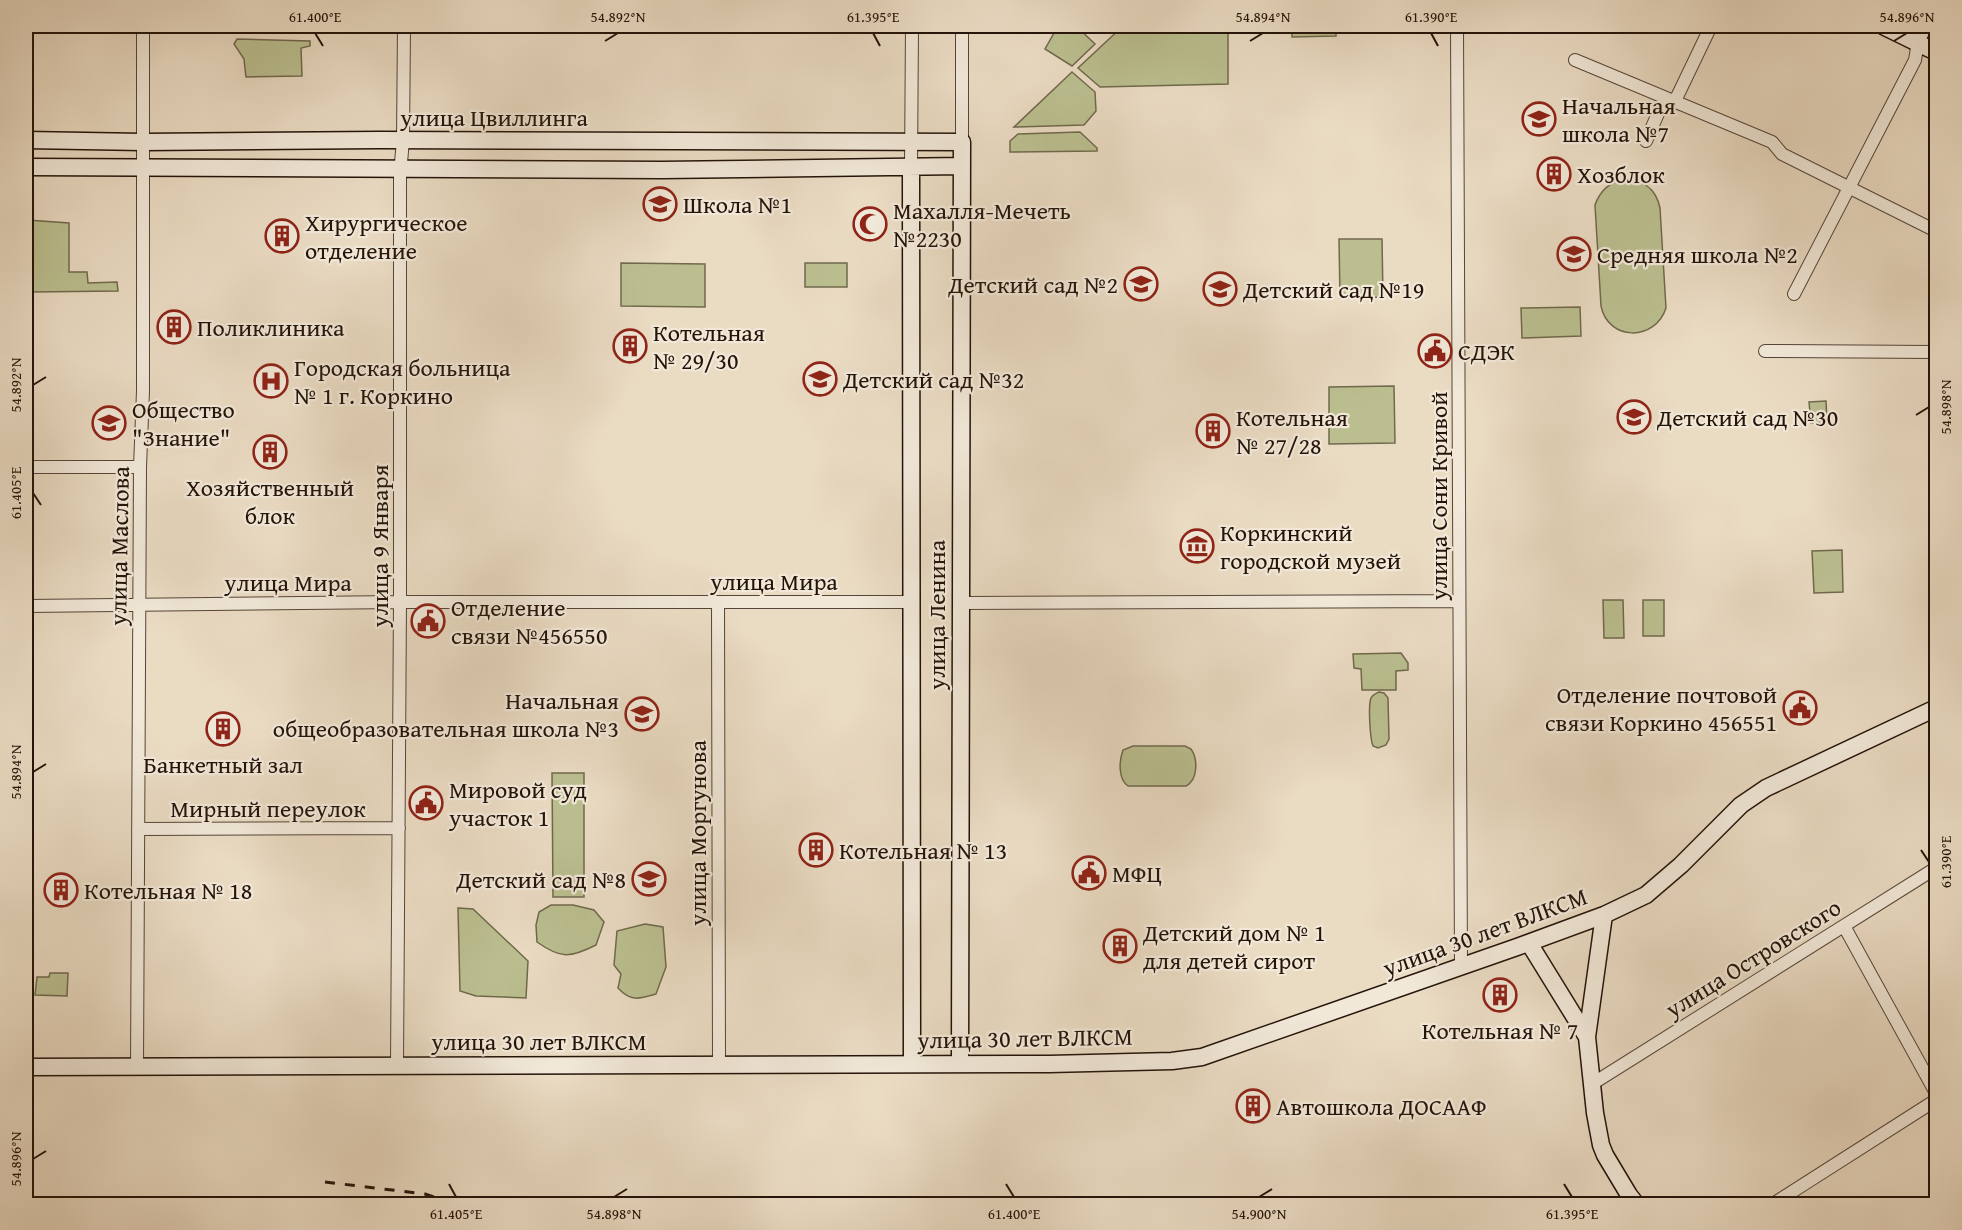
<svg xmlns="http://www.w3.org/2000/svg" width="1962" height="1230" font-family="'Gentium Book Plus',serif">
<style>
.green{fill:#bbbf90;stroke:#70694c;stroke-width:1.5}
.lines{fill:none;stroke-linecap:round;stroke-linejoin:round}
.street-casing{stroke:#564538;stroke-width:14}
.secondary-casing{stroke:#241309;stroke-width:19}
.street{stroke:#f1e8d8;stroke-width:12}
.secondary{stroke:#f1e8d8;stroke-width:16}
.rail{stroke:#241309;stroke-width:3;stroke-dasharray:10 10;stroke-linecap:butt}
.ticks{fill:none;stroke:#241309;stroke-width:2}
.labels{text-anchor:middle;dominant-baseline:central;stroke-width:4.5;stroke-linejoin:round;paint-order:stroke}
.poi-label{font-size:24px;fill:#241309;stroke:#f1e8d8;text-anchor:start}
.street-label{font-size:24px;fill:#241309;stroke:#f1e8d8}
.neatline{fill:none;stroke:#241309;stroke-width:2}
.ticks-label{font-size:15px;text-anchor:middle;fill:#241309}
</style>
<rect width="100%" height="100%" fill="#eadbc3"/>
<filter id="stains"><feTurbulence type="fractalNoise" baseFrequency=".00333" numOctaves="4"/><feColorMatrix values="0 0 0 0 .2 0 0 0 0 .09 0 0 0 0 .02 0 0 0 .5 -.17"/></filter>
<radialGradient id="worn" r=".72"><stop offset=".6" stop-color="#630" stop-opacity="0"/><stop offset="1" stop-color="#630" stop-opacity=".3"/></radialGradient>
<!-- green -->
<path class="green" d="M1058,26H1076L1095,44L1072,66L1045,49Z
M1123,26H1228V84L1100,87L1078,68Z
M1292,26H1336V36L1292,37Z
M237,39L310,41V46L301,48L302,76L246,77L244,59L234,44Z
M1072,72L1095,92L1096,111L1084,125L1014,127Z
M1080,132L1097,148V151L1010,152V141L1018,134Z
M1622,180C1642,179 1656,188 1660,208L1666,308C1655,342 1608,341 1601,306L1595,205C1600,191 1608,183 1622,180Z
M27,220L69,223V272H87L88,283L117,282L118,291L30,292Z
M1339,239H1382L1383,297L1340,298Z
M621,263L705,264V307L621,306Z
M805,263H847V287H805Z
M1580,307L1581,336L1522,338L1521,308Z
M1394,386L1395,443L1329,444V387Z
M1826,401L1827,422L1811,423L1809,402Z
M1842,550L1843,592L1814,593L1812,551Z
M1603,600H1623L1624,638H1604Z
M1643,600H1664V636H1643Z
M1401,653L1408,663V670L1396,671V690H1362L1361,669L1354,668L1353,654Z
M1379,692L1384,693L1388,698L1389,739L1386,745L1378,748L1373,746C1370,739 1368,705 1371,698C1373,694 1375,694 1379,692Z
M1133,746H1185L1191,749C1198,759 1198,780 1186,786H1128C1118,779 1119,761 1123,750Z
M552,773H584V897H553Z
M551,905H573L594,910L604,922L596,945C570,958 561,959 537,942L536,925L539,912Z
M458,908L473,909L528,961L526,998L476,996L460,991Z
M645,924L663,927L666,967L656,994C639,999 631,1002 618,988L621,974L614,965L617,931Z
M50,973H68L67,996L35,995L37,977H49Z"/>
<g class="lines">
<!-- street casing -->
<g class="street-casing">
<path id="street" d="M1457,26L1461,967
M1575,60L1772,142L1782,154L1936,231
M1646,141L1660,109L1675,101L1711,26
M962,142V26
M911,167L912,26
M1794,294L1915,60L1918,42L1926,26
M1765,351L1936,352
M26,467H140
M718,602L719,1065
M960,603L1459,601
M26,606L400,602H911
M138,829L399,828
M1844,926L1936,1093
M137,1066L140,467L143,391V26
M397,1066L400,602V174L403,140L404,26
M1592,1084L1936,868
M1773,1204L1936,1100"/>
</g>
<!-- secondary casing -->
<g class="secondary-casing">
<path id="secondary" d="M1883,26L1936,52
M26,140L143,142L379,140L962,142L960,1063
M26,167L662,170L962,166
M911,167L912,1063
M1604,915L1587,1037L1595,1113L1601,1145L1605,1155L1629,1195L1636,1204
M1529,943L1587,1037
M26,1067L1049,1064L1172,1061L1202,1057L1517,947L1604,915L1646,895L1681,865L1741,805L1766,788L1936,708"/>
</g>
<!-- street -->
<use href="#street" class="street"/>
<!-- secondary -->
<use href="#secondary" class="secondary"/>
<!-- rail -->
<path class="rail" d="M325,1182L425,1194L454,1204"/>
</g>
<!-- ticks -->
<path class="ticks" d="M315,33L323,46M873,33L880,46M1431,33L1438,46M605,41L618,33M1250,41L1263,33M1894,41L1907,33M33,385L46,377M1916,415L1929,407M33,493L41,505M33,772L46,764M1921,850L1929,862M33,1159L46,1151M449,1184L456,1197M1006,1184L1014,1197M1564,1184L1572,1197M614,1197L627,1189M1259,1197L1272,1189"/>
<!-- icons -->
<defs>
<g id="school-ring" transform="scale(1.725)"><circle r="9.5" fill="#f1e8d8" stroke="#8f2418" stroke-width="1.5"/><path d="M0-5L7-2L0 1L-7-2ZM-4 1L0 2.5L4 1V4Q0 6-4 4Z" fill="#8f2418"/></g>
<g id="building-ring" transform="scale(1.725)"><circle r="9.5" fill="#f1e8d8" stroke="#8f2418" stroke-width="1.5"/><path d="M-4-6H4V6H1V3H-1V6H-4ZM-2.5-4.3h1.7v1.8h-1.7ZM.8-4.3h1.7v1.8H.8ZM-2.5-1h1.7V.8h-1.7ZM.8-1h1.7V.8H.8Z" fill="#8f2418"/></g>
<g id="mosque-ring" transform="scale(1.725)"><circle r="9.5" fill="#f1e8d8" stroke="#8f2418" stroke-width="1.5"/><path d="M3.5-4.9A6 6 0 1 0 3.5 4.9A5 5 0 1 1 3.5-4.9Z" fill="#8f2418"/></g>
<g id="civic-ring" transform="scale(1.725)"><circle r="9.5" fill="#f1e8d8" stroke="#8f2418" stroke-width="1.5"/><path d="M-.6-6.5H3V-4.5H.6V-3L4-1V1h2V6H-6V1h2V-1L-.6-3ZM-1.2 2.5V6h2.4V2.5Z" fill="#8f2418"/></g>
<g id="hospital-ring" transform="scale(1.725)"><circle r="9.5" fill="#f1e8d8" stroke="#8f2418" stroke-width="1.5"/><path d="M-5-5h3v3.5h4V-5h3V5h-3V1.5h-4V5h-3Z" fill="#8f2418"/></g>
<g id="university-ring" transform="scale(1.725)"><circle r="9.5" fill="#f1e8d8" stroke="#8f2418" stroke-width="1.5"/><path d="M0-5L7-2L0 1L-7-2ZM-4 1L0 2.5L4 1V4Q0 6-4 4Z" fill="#8f2418"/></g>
<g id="museum-ring" transform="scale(1.725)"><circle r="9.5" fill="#f1e8d8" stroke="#8f2418" stroke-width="1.5"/><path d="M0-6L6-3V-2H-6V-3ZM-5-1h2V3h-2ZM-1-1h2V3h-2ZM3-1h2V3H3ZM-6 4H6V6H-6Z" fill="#8f2418"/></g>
</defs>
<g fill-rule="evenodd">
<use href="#school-ring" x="1539" y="119"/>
<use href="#building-ring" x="1554" y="174"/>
<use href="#school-ring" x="660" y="204"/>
<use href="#mosque-ring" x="870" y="224"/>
<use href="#building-ring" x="282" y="236"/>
<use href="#school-ring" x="1574" y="254"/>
<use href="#school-ring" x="1141" y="284"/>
<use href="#school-ring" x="1220" y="289"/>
<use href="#building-ring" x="174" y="327"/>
<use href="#building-ring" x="630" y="346"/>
<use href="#civic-ring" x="1435" y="351"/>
<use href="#school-ring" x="820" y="379"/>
<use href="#hospital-ring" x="271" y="381"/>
<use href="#school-ring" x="1634" y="417"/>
<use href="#university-ring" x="109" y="423"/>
<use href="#building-ring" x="1213" y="431"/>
<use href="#building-ring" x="270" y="452"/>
<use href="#museum-ring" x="1197" y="546"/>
<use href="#civic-ring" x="428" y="621"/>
<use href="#civic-ring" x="1800" y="708"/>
<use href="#school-ring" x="642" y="714"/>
<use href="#building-ring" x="223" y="729"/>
<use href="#civic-ring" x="426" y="803"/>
<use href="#building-ring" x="816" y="850"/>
<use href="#civic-ring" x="1089" y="873"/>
<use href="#school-ring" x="649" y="879"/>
<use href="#building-ring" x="61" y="890"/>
<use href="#building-ring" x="1120" y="946"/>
<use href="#building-ring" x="1500" y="995"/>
<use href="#building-ring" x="1253" y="1106"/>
</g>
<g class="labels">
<!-- poi labels -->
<g class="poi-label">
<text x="1562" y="105">Начальная<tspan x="1562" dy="28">школа №7</tspan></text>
<text x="1577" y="174">Хозблок</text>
<text x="683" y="204">Школа №1</text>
<text x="893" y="210">Махалля-Мечеть<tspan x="893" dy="28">№2230</tspan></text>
<text x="305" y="222">Хирургическое<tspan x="305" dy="28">отделение</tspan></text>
<text x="1597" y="254">Средняя школа №2</text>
<text x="1118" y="284" text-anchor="end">Детский сад №2</text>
<text x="1243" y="289">Детский сад №19</text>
<text x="197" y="327">Поликлиника</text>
<text x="653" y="332">Котельная<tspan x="653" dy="28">№ 29/30</tspan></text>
<text x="1458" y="351">СДЭК</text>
<text x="294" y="367">Городская больница<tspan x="294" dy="28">№ 1 г. Коркино</tspan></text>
<text x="843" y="379">Детский сад №32</text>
<text x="132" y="409">Общество<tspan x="132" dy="28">"Знание"</tspan></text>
<text x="1236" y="417">Котельная<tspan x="1236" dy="28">№ 27/28</tspan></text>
<text x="1657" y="417">Детский сад №30</text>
<text x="270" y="487" text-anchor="middle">Хозяйственный<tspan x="270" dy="28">блок</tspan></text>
<text x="1220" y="532">Коркинский<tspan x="1220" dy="28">городской музей</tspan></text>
<text x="451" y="607">Отделение<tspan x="451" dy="28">связи №456550</tspan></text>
<text x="1777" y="694" text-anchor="end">Отделение почтовой<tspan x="1777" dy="28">связи Коркино 456551</tspan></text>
<text x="619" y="700" text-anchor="end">Начальная<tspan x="619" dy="28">общеобразовательная школа №3</tspan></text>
<text x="223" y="764" text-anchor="middle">Банкетный зал</text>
<text x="449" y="789">Мировой суд<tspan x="449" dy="28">участок 1</tspan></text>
<text x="839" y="850">Котельная № 13</text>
<text x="1112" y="873">МФЦ</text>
<text x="626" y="879" text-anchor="end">Детский сад №8</text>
<text x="84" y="890">Котельная № 18</text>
<text x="1143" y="932">Детский дом № 1<tspan x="1143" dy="28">для детей сирот</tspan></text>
<text x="1500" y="1030" text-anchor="middle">Котельная № 7</text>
<text x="1276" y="1106">Автошкола ДОСААФ</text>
</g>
<!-- street labels -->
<g class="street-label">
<text x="494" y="117">улица Цвиллинга</text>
<text transform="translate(1438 496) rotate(-90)">улица Сони Кривой</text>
<text transform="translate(119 546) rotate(-89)">улица Маслова</text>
<text transform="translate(379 546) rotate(-90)">улица 9 Января</text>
<text x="774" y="581">улица Мира</text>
<text x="288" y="582">улица Мира</text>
<text transform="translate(936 615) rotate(-90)">улица Ленина</text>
<text x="268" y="808">Мирный переулок</text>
<text transform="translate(697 833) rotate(-90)">улица Моргунова</text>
<text transform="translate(1485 932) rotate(-20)">улица 30 лет ВЛКСМ</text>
<text transform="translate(1753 958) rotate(-32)">улица Островского</text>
<text transform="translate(1025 1038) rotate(-1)">улица 30 лет ВЛКСМ</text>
<text x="539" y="1041">улица 30 лет ВЛКСМ</text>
</g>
</g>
<!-- margin -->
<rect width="1962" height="1230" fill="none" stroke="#eadbc3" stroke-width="66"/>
<rect x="33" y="33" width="1896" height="1164" class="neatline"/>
<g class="ticks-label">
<text x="315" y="22">61.400°E</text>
<text x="618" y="22">54.892°N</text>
<text x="873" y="22">61.395°E</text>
<text x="1263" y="22">54.894°N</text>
<text x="1431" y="22">61.390°E</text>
<text x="1907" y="22">54.896°N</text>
<text transform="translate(16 385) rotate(-90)" y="5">54.892°N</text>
<text transform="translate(1946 407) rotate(-90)" y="5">54.898°N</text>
<text transform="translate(16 493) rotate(-90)" y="5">61.405°E</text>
<text transform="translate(16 772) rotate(-90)" y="5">54.894°N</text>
<text transform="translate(1946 862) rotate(-90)" y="5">61.390°E</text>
<text transform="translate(16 1159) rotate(-90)" y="5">54.896°N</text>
<text x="456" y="1219">61.405°E</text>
<text x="614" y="1219">54.898°N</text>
<text x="1014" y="1219">61.400°E</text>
<text x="1259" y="1219">54.900°N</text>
<text x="1572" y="1219">61.395°E</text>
</g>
<rect width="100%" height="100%" filter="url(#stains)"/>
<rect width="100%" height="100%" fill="url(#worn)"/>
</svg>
